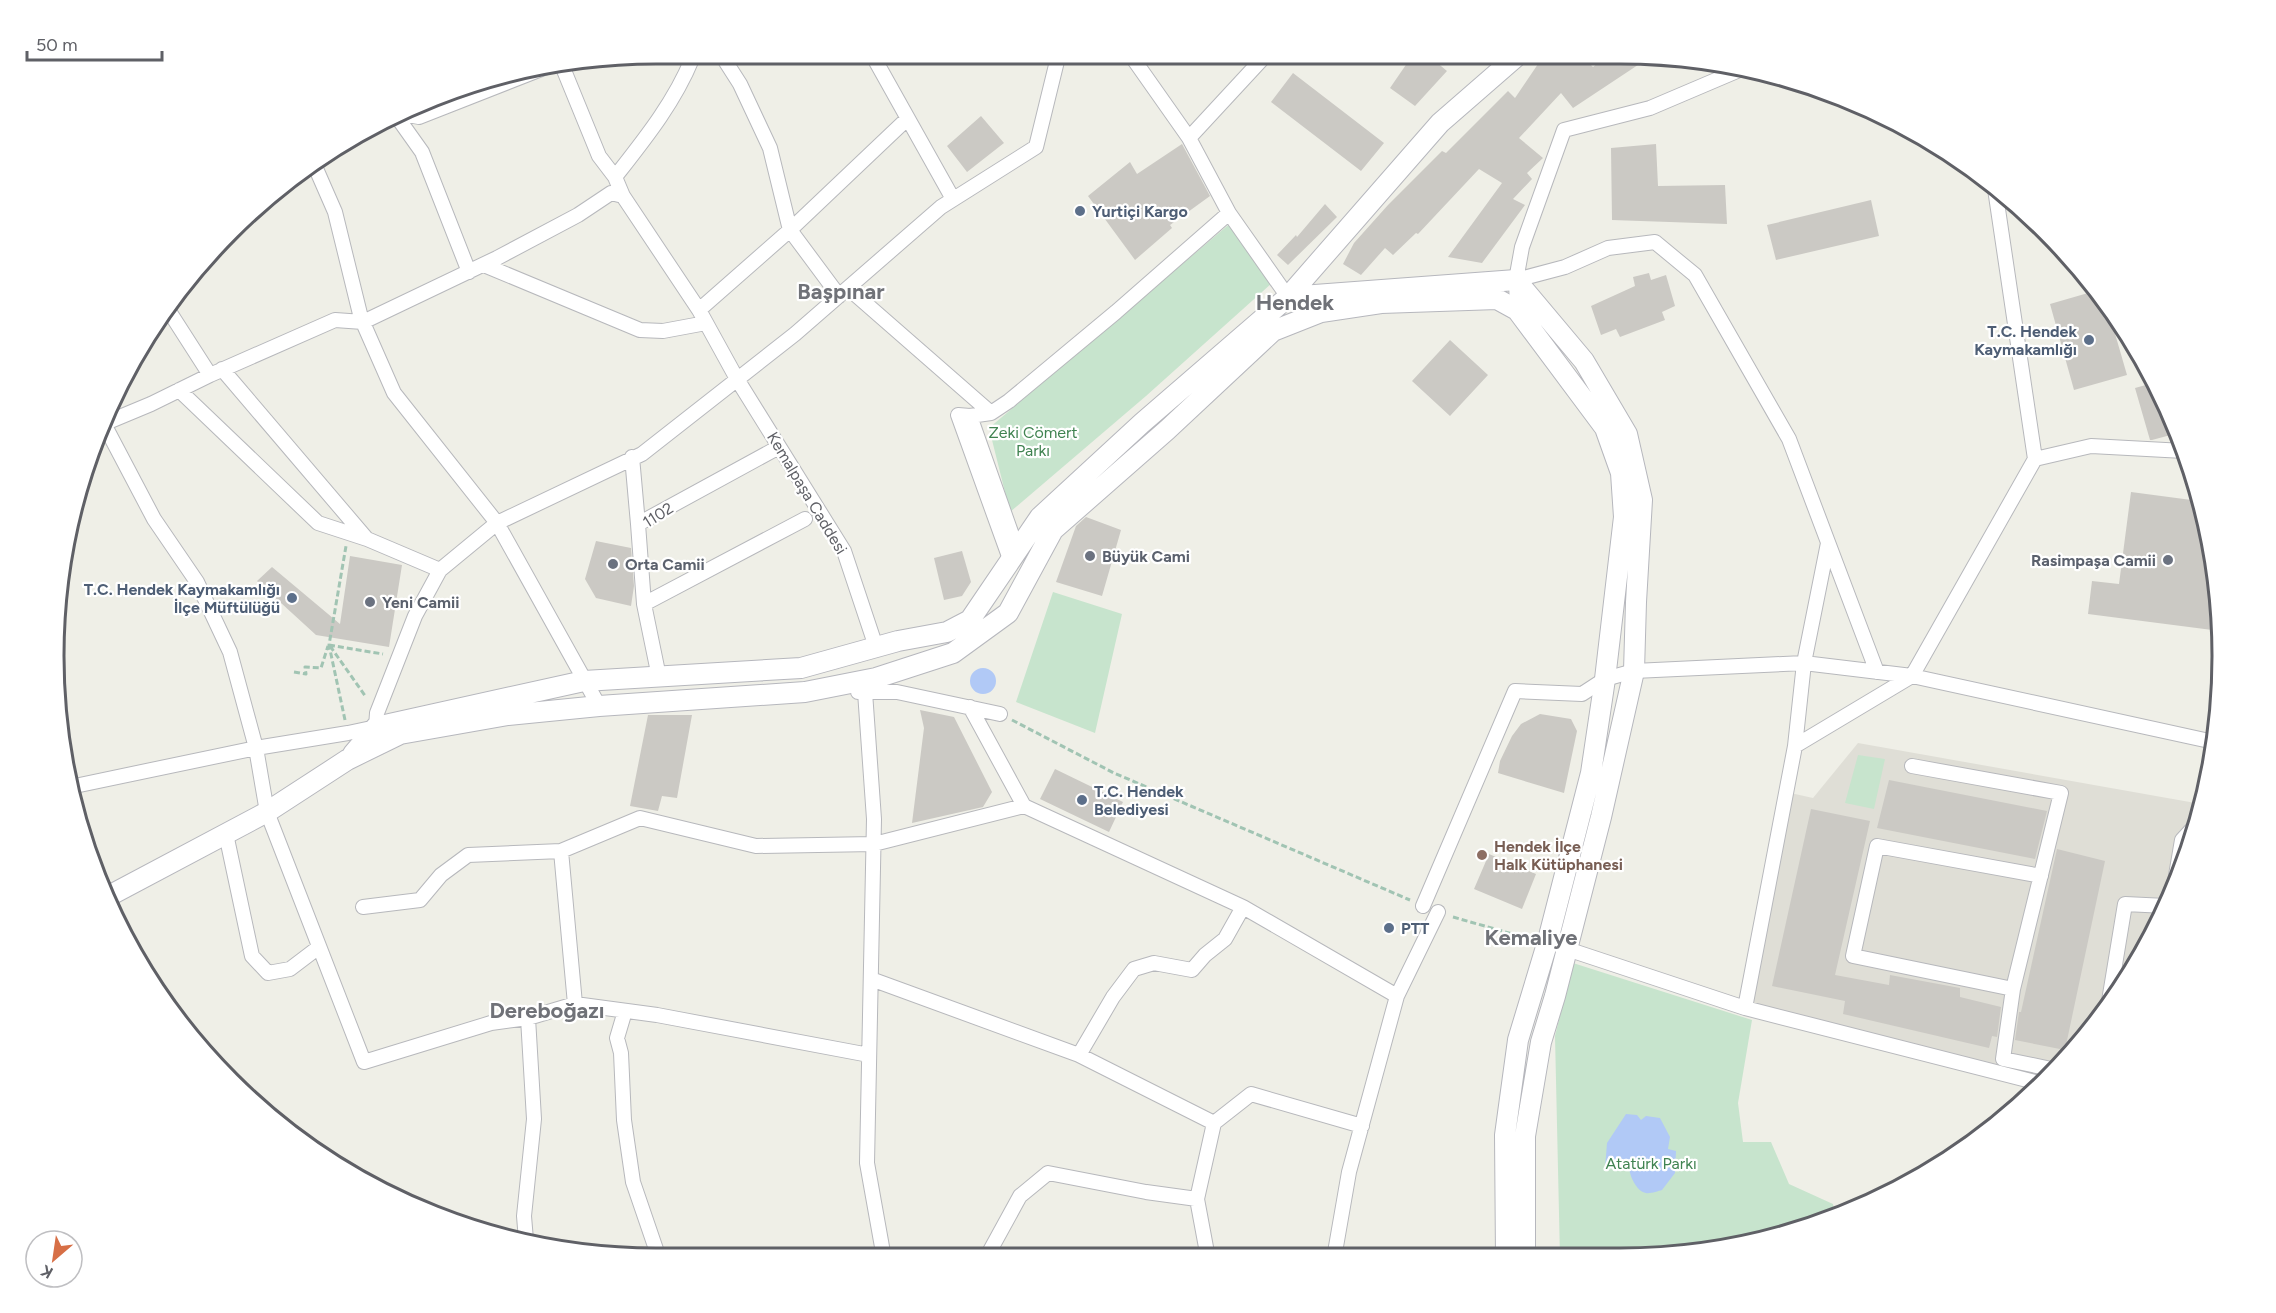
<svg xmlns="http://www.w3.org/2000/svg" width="2276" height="1313" font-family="Figtree,sans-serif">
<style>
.education{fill:#dfded6}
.green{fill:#c7e4cd}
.water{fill:#b1c9f6}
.building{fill:#cbc9c4}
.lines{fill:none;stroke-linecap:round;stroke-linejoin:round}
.street-casing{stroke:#b7b8bc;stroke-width:16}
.secondary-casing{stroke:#b6b7bd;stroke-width:22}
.path{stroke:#a1c4b3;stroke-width:3;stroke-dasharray:6 3;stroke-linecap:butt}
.street{stroke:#fff;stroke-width:14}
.secondary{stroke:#fff;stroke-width:20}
.service-dot{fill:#5c6f8a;stroke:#fff;stroke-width:2}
.worship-dot{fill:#6b7280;stroke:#fff;stroke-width:2}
.education-dot{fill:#8d6e63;stroke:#fff;stroke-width:2}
.labels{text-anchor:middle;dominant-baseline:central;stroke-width:4.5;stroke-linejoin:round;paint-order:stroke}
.service-label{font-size:16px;font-weight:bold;fill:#4e5e75;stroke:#fff;text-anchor:start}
.park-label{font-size:16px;fill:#408351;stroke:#fff}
.street-label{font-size:16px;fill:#5f6066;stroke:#fff}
.worship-label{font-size:16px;font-weight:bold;fill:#5b616d;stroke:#fff;text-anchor:start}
.education-label{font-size:16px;font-weight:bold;fill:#785e54;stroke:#fff;text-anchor:start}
.district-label{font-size:22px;font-weight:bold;fill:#707278;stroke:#fff}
.rim{fill:none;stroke:#5f6066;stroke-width:3}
</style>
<rect width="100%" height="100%" fill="#efefe7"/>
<!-- education -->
<path class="education" d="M1858,743L2201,804L2176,887L2121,991L2045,1083L1745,1008L1786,792L1813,798Z"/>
<!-- green -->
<path class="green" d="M1233,221L1272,283L1146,396L1010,512L989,428Z
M1053,592L1122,614L1095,733L1016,702Z
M1858,755L1885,759L1874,809L1845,803Z
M1573,963L1752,1020L1738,1103L1743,1142H1771L1789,1184L1833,1204L1835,1217L1813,1227L1659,1258H1560L1555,1036Z"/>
<!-- water -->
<path class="water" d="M970 681a13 13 0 1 1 26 0a13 13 0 1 1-26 0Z
M1626,1114L1637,1115L1641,1120L1646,1116L1660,1118L1670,1137L1668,1149L1676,1151L1675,1173L1662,1190C1658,1191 1650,1194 1646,1193C1636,1191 1630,1176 1629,1168H1605L1607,1143Z"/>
<!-- building -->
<path class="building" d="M1653,55L1573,108L1561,93L1519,138L1543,158L1527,173L1532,179L1513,199L1525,205L1482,263L1448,257L1502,183L1479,169L1418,234L1416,233L1393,255L1385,248L1361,275L1343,264L1354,243L1388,205L1442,151L1446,153L1508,91L1515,98L1538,64L1547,56H1582L1593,67L1606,56Z
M1412,56H1429L1447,71L1415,106L1390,88Z
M1293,73L1384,143L1361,171L1271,102Z
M981,116L1004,143L967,172L947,146Z
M1182,144L1210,196L1170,225L1172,228L1135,260L1088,196L1130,162L1137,174Z
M1656,144L1658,186L1725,185L1727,224L1612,220L1611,148Z
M1871,200L1879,236L1776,260L1767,225Z
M1325,204L1337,217L1288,265L1277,255L1296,235L1297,237Z
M1649,273L1651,280L1666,275L1675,306L1662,312L1665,320L1620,337L1616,329L1601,335L1591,306L1635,286L1633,277Z
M2095,291L2107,306L2127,375L2074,390L2050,304Z
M1450,340L1488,375L1450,416L1412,381Z
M2153,383L2178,433L2152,440H2150L2135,388Z
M2131,492L2199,501L2210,539L2220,631L2088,614L2092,581L2119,584Z
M1086,517L1121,530L1102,596L1056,582L1076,526Z
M596,541L631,548L634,586L631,606L596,598L585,579Z
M962,551L971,582L962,596L944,600L934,558Z
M350,556L402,565L389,647L316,635L257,581L272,567L340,624Z
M920,710L954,717L992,792L983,807L912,823L924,728Z
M1540,714L1571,719L1577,731L1564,793L1498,773L1500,761L1512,736L1521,724Z
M648,715H692L677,798L662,796L658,811L630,806Z
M1055,769L1123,802L1109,832L1040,799Z
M1889,780L2047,811L2035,859L1877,828Z
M1811,809L1870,821L1835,975L1889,985L1890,975L1960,988V997L2001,1007L1997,1037L1992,1036L1989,1048L1843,1014L1845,1001L1772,986Z
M2057,849L2105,861L2065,1050L2015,1040L2019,1012H2021Z
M1489,854L1536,874L1522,909L1474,889Z"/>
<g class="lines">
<!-- street casing -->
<g class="street-casing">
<path id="street" d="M1132,57L1189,138
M1264,57L1189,138L1229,213L1288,297
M874,58L953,199
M692,59C674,103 644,140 615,177L623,196L699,310L737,379L844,551L876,647
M724,59L740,84L770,148L790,230L839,296
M561,63L599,156L615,177
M397,113L419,117L549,66
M395,114L422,152L469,272
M314,164L335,212L361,318L394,393L497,523L599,706
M484,265L640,330L663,331L706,323
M1516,280L1565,267L1608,248L1655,242L1695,275L1789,439L1877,672
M848,288L991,413
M167,308L210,375
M699,310L790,230L907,119
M1517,310L1516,280L1522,247L1564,130L1650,108L1737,71
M222,369L366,538
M179,390L318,523L367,539L440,570
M970,416L958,415L1011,562
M103,424L151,404L210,375L335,320L363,322L497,258L578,215L611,193L623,196
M104,424L154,519L197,582L230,652L256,748L267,812L364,1062L491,1023L528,1018L575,1004L657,1015L869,1055
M632,457L638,524
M2035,459L2091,446L2184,451
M1018,552L970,416L991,413L1009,401L1116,312L1229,213
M644,604L805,519
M659,677L644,604L638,524L779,447
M858,692H897L1000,714
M865,692L874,819L867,1163L884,1258
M970,707L1024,806
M1795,746L1912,676L2035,459L1995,189
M1912,766L2061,793L2013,989L2003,1059L2056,1070
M70,787L256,748L348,733L376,727L377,713L415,616L440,570L497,523L642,454L795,334L941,207L1036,147L1058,57
M226,834L252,956L268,973L290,969L319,947
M561,851L640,818L756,846L874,844L1024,806L1243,907
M2173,893L2182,840L2194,827
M1423,906L1515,691L1582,694L1605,679L1634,671L1804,663L1912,676L2214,742
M363,907L420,900L441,875L468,855L561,851L575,1004
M1561,947L1745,1008L2043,1084
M871,979L1079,1055L1214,1123
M2013,989L1853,956L1877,846L2041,876
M2108,1007L2125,904L2166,906
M1745,1008L1795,746L1804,663L1828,543
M625,1011L617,1038L621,1053L624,1120L633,1182L659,1258
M1079,1055L1113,997L1134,969L1154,963L1192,970L1205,955L1225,939L1243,907L1397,996
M1197,1199L1214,1123L1251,1094L1362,1126
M526,1240L524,1216L534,1119L528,1018
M986,1258L1020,1196L1048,1173L1146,1192L1197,1199L1208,1258
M1334,1258L1349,1172L1397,996L1438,912"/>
</g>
<!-- secondary casing -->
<g class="secondary-casing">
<path id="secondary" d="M1288,297L1516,280L1584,361L1627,434L1642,500L1636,602L1634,671L1601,817L1555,996L1541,1042L1525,1136V1258
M353,754L376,727L584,681L801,668L898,641L947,632L970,620L1040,517L1142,423L1288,297L1440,123L1517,56
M105,898L267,812L347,760L400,734L508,715L599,706L805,692L876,678L953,653L1008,613L1053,530L1167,430L1273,331L1321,312L1381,303L1497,299L1517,310L1605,428L1621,473L1624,517L1605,679L1591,773L1547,944L1518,1040L1505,1135L1506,1258"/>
</g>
<!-- path -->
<path class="path" d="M329,645L383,654
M330,646L366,697
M294,672L306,674L305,667L321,668L328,646
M345,720L329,645L346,546
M1012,720L1114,773L1410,900
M1453,917L1530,939"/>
<!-- street -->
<use href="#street" class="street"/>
<!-- secondary -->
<use href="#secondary" class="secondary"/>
</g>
<!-- markers -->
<g class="service-dot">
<circle cx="1080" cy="211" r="6"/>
<circle cx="2089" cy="340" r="6"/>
<circle cx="292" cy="598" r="6"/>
<circle cx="1082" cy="800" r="6"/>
<circle cx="1389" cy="928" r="6"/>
</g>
<g class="worship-dot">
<circle cx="1090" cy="556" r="6"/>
<circle cx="2168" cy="560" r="6"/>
<circle cx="613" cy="564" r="6"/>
<circle cx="370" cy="602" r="6"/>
</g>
<circle class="education-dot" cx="1482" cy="855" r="6"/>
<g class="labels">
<!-- service labels -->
<g class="service-label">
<text x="1092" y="211">Yurtiçi Kargo</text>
<text x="2077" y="331" text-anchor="end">T.C. Hendek<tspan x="2077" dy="18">Kaymakamlığı</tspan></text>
<text x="280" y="589" text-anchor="end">T.C. Hendek Kaymakamlığı<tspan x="280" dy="18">İlçe Müftülüğü</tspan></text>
<text x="1094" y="791">T.C. Hendek<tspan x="1094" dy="18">Belediyesi</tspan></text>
<text x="1401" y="928">PTT</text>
</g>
<!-- park labels -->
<g class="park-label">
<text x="1033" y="432">Zeki Cömert<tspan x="1033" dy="18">Parkı</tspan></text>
<text x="1651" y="1163">Atatürk Parkı</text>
</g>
<!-- street labels -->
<g class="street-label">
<text transform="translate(807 493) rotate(59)">Kemalpaşa Caddesi</text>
<text transform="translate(658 515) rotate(-32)">1102</text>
</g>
<!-- worship labels -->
<g class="worship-label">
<text x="1102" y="556">Büyük Cami</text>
<text x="2156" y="560" text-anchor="end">Rasimpaşa Camii</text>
<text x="625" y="564">Orta Camii</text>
<text x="382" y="602">Yeni Camii</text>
</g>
<!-- education labels -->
<g class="education-label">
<text x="1494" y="846">Hendek İlçe<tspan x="1494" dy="18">Halk Kütüphanesi</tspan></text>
</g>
<!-- district labels -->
<g class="district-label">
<text x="841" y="291">Başpınar</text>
<text x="1295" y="302">Hendek</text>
<text x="1531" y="937">Kemaliye</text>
<text x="547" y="1010">Dereboğazı</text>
</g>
</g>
<!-- crop -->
<path d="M0 0H2276V1313H0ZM656 64H1620A592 592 0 0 1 2212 656V656A592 592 0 0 1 1620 1248H656A592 592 0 0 1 64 656V656A592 592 0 0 1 656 64Z" fill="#fff" fill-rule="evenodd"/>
<path class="rim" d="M656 64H1620A592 592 0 0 1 2212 656V656A592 592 0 0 1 1620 1248H656A592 592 0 0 1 64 656V656A592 592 0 0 1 656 64Z"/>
<!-- north arrow -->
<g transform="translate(54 1259) rotate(209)"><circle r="28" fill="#ffffff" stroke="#bfbfc2" stroke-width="1.5"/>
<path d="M0-4.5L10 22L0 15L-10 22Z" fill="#d76f46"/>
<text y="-9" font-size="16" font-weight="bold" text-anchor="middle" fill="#5f6066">K</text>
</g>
<!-- scale -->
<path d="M27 51v9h135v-9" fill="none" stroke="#5f6066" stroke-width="3"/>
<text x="36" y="51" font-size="18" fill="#5f6066" stroke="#ffffff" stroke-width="4.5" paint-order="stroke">50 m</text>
</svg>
